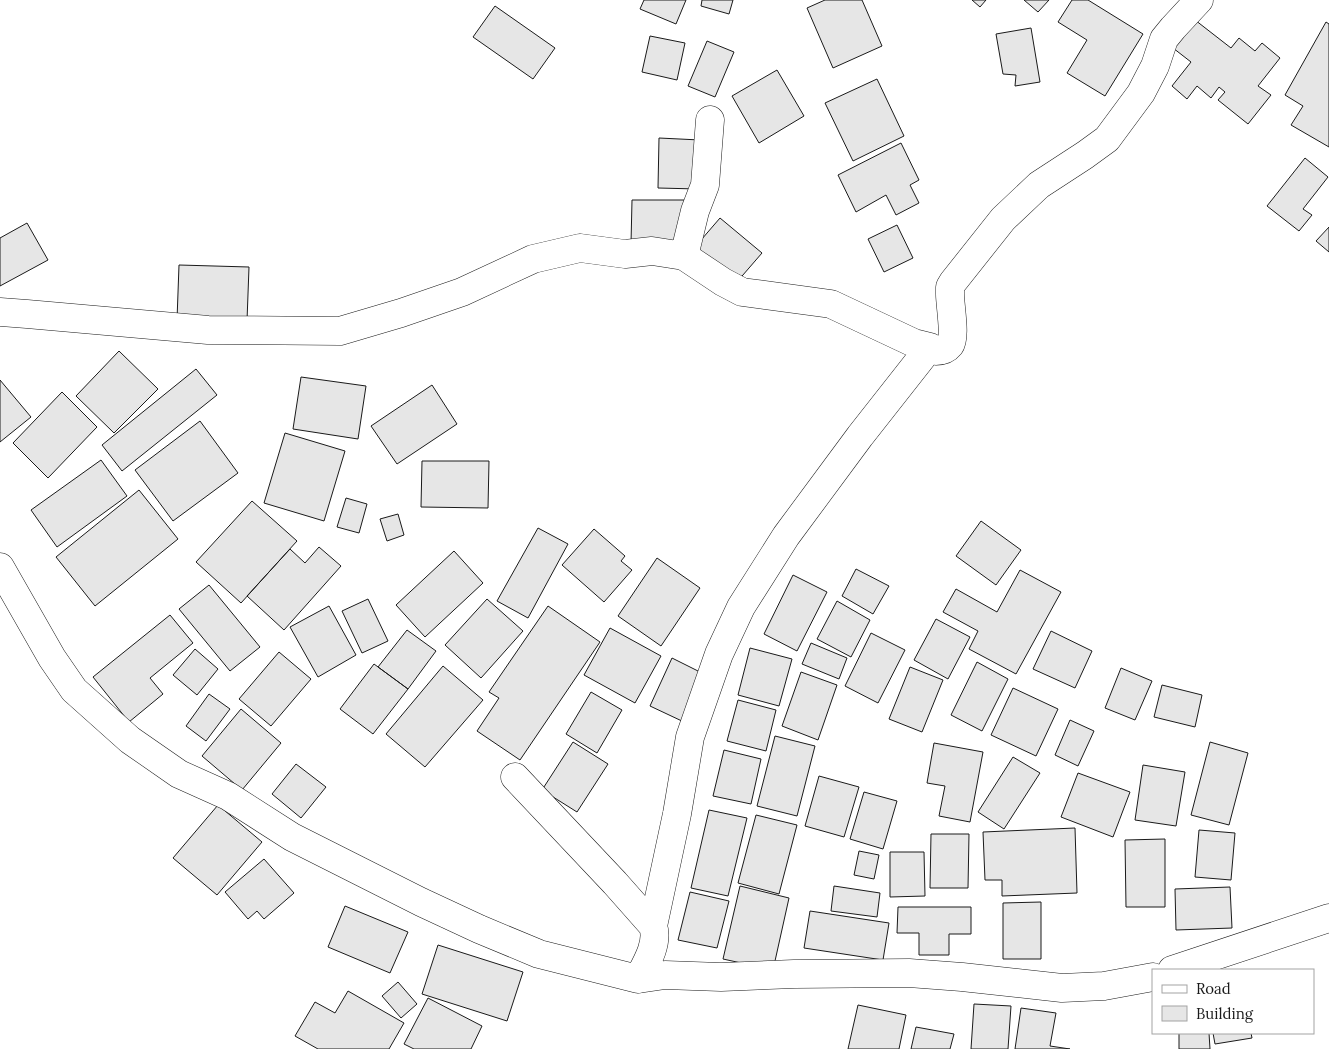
<svg xmlns="http://www.w3.org/2000/svg" width="1329" height="1049" font-family="Lora,serif">
<style>
.building{fill:#e6e6e6;stroke:#1a1a1a}
.lines{fill:none;stroke-linecap:round;stroke-linejoin:round}
.street-casing{stroke:#1a1a1a;stroke-width:29}
.street{stroke:#fff;stroke-width:28}
</style>
<rect width="100%" height="100%" fill="#fff"/>
<!-- building -->
<path class="building" d="M644,0H686L676,24L640,9Z
M702,0H733L729,14L701,6Z
M825,0H862L882,46L833,68L807,8Z
M972,0H986L980,7Z
M1024,0H1049L1038,12Z
M1072,0H1088L1143,34L1105,96L1067,73L1087,40L1058,22Z
M495,6L555,48L533,79L473,37Z
M1195,20L1231,48L1239,38L1255,51L1262,43L1280,58L1258,86L1271,95L1248,124L1218,100L1225,92L1219,87L1211,98L1197,86L1187,99L1172,86L1191,62L1173,48Z
M1326,22L1329,24V147L1291,125L1303,106L1285,95Z
M1031,28L1040,82L1015,86L1016,75L1003,74L996,34Z
M650,36L685,43L677,80L642,72Z
M707,41L734,52L715,97L688,86Z
M777,70L804,116L759,143L732,96Z
M877,79L904,136L853,161L825,103Z
M659,138L700,140L698,189L658,188Z
M901,143L919,180L910,185L919,203L896,215L886,195L856,212L838,175Z
M1305,158L1328,177L1303,209L1312,215L1299,231L1267,206Z
M632,200H687L686,245L631,244Z
M720,218L762,253L736,283L695,247Z
M27,223L48,260L0,286V238Z
M897,225L913,258L884,272L868,239Z
M1329,227V252L1316,241Z
M179,265L249,267L247,321L177,320Z
M119,351L158,389L114,433L76,396Z
M196,369L217,395L122,471L102,445Z
M301,377L366,386L358,439L293,429Z
M0,380L31,417L0,442Z
M432,385L457,424L397,464L371,426Z
M62,392L97,427L48,478L13,443Z
M200,421L238,473L173,521L135,470Z
M285,433L345,451L324,521L264,503Z
M101,460L127,496L57,547L31,510Z
M422,461H489L488,508L421,507Z
M139,490L178,539L95,606L56,557Z
M346,498L367,504L359,533L337,527Z
M252,501L297,541L241,603L196,562Z
M398,514L404,535L387,541L380,519Z
M981,521L1021,550L996,585L956,556Z
M538,528L568,544L528,618L497,601Z
M594,529L625,556L621,561L632,570L604,602L562,565Z
M319,547L341,566L284,630L247,596L290,549L305,563Z
M454,551L483,583L425,637L396,605Z
M657,558L700,588L661,646L618,616Z
M856,569L889,586L873,614L842,596Z
M1020,570L1061,592L1016,674L969,649L978,631L943,612L956,589L997,612Z
M793,575L827,592L797,651L764,634Z
M209,585L260,647L230,671L179,609Z
M368,599L388,641L362,653L342,611Z
M487,599L523,631L481,678L445,645Z
M837,601L870,620L851,657L817,639Z
M329,606L356,655L318,677L290,627Z
M548,606L600,642L520,760L477,731L499,698L489,692Z
M170,615L193,643L150,678L163,694L129,722L93,677Z
M936,619L970,637L948,679L914,660Z
M610,628L661,656L635,703L584,675Z
M407,630L436,651L408,689L378,667Z
M1051,631L1092,651L1075,688L1033,669Z
M871,633L905,650L878,703L845,686Z
M811,643L847,658L839,679L802,664Z
M750,648L792,659L779,706L738,695Z
M195,649L218,669L197,695L173,675Z
M279,652L311,679L271,726L239,699Z
M672,658L706,675L684,722L650,706Z
M977,662L1008,679L982,731L951,715Z
M374,664L408,689L373,734L340,709Z
M443,666L483,700L425,767L386,734Z
M910,667L943,680L922,732L889,719Z
M1121,668L1152,681L1135,720L1105,708Z
M801,672L837,685L818,740L782,726Z
M1162,685L1202,695L1195,727L1154,717Z
M1013,688L1058,709L1036,756L991,735Z
M591,692L622,710L597,753L566,734Z
M209,694L230,709L206,741L186,726Z
M738,700L776,710L766,751L727,741Z
M241,709L281,743L242,790L202,756Z
M1070,720L1094,731L1078,766L1055,755Z
M775,736L815,746L797,816L757,806Z
M573,742L608,764L577,812L542,790Z
M1210,742L1248,753L1229,825L1191,815Z
M934,743L983,752L970,822L939,816L945,786L927,783Z
M724,750L761,759L751,804L713,796Z
M1013,757L1040,773L1004,829L978,812Z
M296,764L326,787L301,818L272,794Z
M1143,765L1185,772L1176,826L1135,820Z
M1078,773L1130,792L1113,837L1061,817Z
M819,776L859,787L844,837L805,826Z
M864,792L897,801L883,849L850,839Z
M218,805L262,842L217,895L173,858Z
M709,810L747,818L728,896L691,888Z
M756,815L797,825L779,894L738,883Z
M1075,828L1077,893L1002,896V880H985L983,832Z
M1199,830L1235,833L1231,880L1195,877Z
M931,834H969L968,888H930Z
M1165,839V907H1126L1125,840Z
M859,851L879,855L874,879L854,875Z
M890,852H924L925,896L890,897Z
M264,859L294,893L264,919L257,911L248,919L225,892Z
M740,886L789,898L773,970L723,959Z
M834,886L880,893L877,917L831,911Z
M1230,887L1232,928L1176,930L1175,889Z
M690,892L729,901L717,948L678,940Z
M1041,902V959H1003V903Z
M345,906L408,932L390,973L328,947Z
M898,907H971V934H949V955H919V933H897Z
M810,911L889,923L883,960L804,948Z
M438,945L523,972L507,1021L422,994Z
M398,982L417,1004L401,1018L382,996Z
M348,991L404,1023L389,1049H318L295,1036L315,1002L335,1013Z
M428,998L482,1026L471,1049H414L404,1044Z
M974,1004L1011,1006L1008,1049H971Z
M858,1005L906,1015L899,1049H848Z
M1021,1008L1056,1013L1050,1046L1070,1049H1015Z
M916,1027L954,1034L950,1049H911Z
M1179,1033H1209L1210,1049H1179Z
M1213,1033H1251L1252,1038L1215,1044Z"/>
<g class="lines">
<!-- street casing -->
<g class="street-casing">
<path id="street" d="M684,256L695,211L705,185L710,120
M0,312L27,314L208,330L340,331L401,313L462,292L533,259L580,248L625,254L652,251L684,256L723,282L742,292L831,304L914,343L930,347L936,351C941,351 946,350 950,345C956,337 950,306 950,294V287L953,282L1003,219L1039,185L1085,155L1107,139L1141,93L1155,66L1164,39L1173,28L1199,0
M0,567L52,658L74,690L130,740L179,774L228,796L292,837L421,902L479,929L539,954L638,979L665,975L721,977L794,974L909,973L962,977L1062,988L1104,986L1153,977
M515,777L615,883L653,926C659,943 646,964 638,979
M653,926L677,814L690,737L719,654L741,607L786,536L860,436L930,347
M1172,970L1329,918"/>
</g>
<!-- street -->
<use href="#street" class="street"/>
</g>
<!-- legend -->
<rect x="1152" y="969" width="162" height="65" fill="#ffffff" stroke="#a3a3a3"/>
<rect x="1162" y="985" width="25" height="8" fill="#ffffff" stroke="#a3a3a3"/>
<text x="1196" y="994" font-size="15" fill="#1a1a1a">Road</text>
<rect x="1162" y="1006" width="25" height="15" fill="#e6e6e6" stroke="#a3a3a3"/>
<text x="1196" y="1019" font-size="15" fill="#1a1a1a">Building</text>
</svg>
